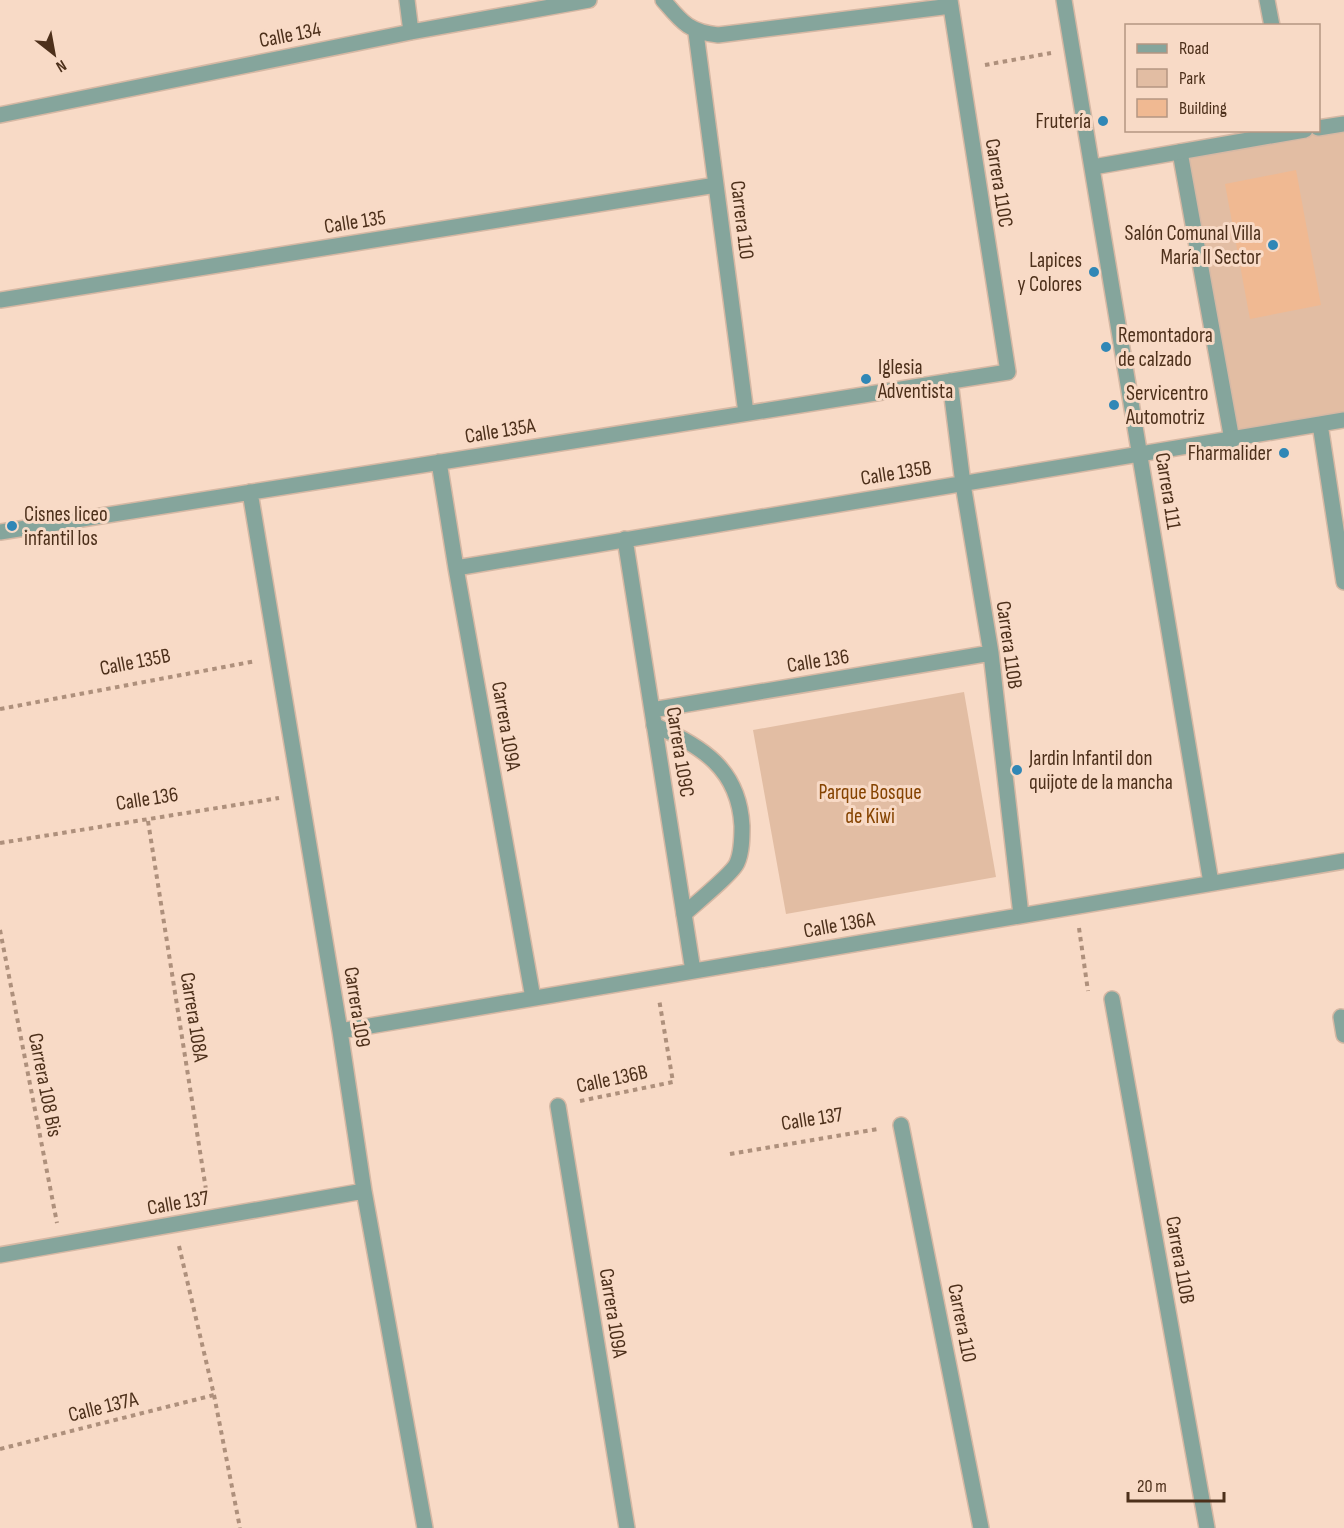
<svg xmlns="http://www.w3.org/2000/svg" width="1344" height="1528" font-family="'Sofia Sans Condensed',sans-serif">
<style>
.green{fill:#e2bda3}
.building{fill:#f0b992}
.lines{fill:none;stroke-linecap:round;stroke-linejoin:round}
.service-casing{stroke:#d6b8a4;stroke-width:18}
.minor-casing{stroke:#d6b8a4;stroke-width:18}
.path{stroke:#ae907c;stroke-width:4;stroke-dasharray:4.5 4.5;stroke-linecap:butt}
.service{stroke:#85a59c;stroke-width:15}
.minor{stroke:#85a59c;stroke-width:15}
.poi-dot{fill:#3087b6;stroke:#f8dac6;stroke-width:2}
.labels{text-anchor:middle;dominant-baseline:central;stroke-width:6;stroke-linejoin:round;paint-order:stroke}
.street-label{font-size:21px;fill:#4d301b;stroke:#f8dac6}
.poi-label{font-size:21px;fill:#4d301b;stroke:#f8dac6;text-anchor:start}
.park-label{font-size:21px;fill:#854300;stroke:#f8dac6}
</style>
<rect width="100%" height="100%" fill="#f8dac6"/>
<!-- green -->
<path class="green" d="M1344,124V420L1232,440L1180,152Z
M964,692L996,877L786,914L753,730Z"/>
<!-- building -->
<path class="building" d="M1296,170L1321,305L1250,319L1225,184Z"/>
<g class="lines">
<!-- service casing -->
<g class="service-casing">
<path id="service" d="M1180,152L1232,440
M654,725C702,746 739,769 742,826C742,837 742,852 737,863C733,873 695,904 684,914"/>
</g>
<!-- minor casing -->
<g class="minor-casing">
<path id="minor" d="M407,0L411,32
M663,0C681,21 688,32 718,35L951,6
M1064,0L1211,883
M1267,0L1272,26
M696,33L746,413
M0,115L411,32L589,0
M1318,128L1344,124
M1093,167L1305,130
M0,300L716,185
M950,381L963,484L991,653L1021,915
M1320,424L1344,582
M439,462L456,568L533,998
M250,492L340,1031L364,1191L425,1528
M0,532L1008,372L950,0
M625,539L693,971
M456,568L1344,420
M652,710L991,653
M1112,999L1207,1528
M1341,1017L1344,1035
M340,1031L1344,861
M558,1106L627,1528
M901,1125L981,1528
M0,1255L364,1191"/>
</g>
<!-- path -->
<path class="path" d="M985,65L1051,53
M0,709L256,661
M148,821L207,1196
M0,843L279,798
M1079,928L1088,991
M0,930L57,1223
M580,1101L673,1082L659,999
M730,1154L878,1129
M179,1246L214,1395L240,1528
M0,1449L214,1395"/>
<!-- service -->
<use href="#service" class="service"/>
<!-- minor -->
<use href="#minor" class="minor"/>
</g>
<!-- markers -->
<g class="poi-dot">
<circle cx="1103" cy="121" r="6"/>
<circle cx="1273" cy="245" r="6"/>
<circle cx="1094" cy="272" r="6"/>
<circle cx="1106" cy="347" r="6"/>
<circle cx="866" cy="379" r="6"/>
<circle cx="1114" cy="405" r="6"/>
<circle cx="1284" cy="453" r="6"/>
<circle cx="12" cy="526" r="6"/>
<circle cx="1017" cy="770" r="6"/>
</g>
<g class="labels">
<!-- street labels -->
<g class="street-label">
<text transform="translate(290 35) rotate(-11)">Calle 134</text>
<text transform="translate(999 183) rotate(81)">Carrera 110C</text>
<text transform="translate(742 220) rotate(83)">Carrera 110</text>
<text transform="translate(355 222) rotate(-9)">Calle 135</text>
<text transform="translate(500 431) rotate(-9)">Calle 135A</text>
<text transform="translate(896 473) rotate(-9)">Calle 135B</text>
<text transform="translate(1168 491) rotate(81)">Carrera 111</text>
<text transform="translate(1009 645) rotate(82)">Carrera 110B</text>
<text transform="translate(818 661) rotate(-9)">Calle 136</text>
<text transform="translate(135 662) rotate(-11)">Calle 135B</text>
<text transform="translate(506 726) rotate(80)">Carrera 109A</text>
<text transform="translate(680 752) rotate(81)">Carrera 109C</text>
<text transform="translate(147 799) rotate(-9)">Calle 136</text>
<text transform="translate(839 925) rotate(-10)">Calle 136A</text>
<text transform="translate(357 1007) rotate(81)">Carrera 109</text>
<text transform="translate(194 1017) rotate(81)">Carrera 108A</text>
<text transform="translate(612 1079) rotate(-12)">Calle 136B</text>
<text transform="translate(45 1085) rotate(79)">Carrera 108 Bis</text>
<text transform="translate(812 1119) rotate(-9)">Calle 137</text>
<text transform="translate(178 1203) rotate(-10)">Calle 137</text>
<text transform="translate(1180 1260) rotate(80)">Carrera 110B</text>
<text transform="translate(613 1313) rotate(81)">Carrera 109A</text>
<text transform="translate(962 1323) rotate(79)">Carrera 110</text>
<text transform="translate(103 1407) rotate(-14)">Calle 137A</text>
</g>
<!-- poi labels -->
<g class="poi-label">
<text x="1091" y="121" text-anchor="end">Frutería</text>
<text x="1261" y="233" text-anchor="end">Salón Comunal Villa<tspan x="1261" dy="24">María II Sector</tspan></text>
<text x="1082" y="260" text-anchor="end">Lapices<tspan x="1082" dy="24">y Colores</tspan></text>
<text x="1118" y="335">Remontadora<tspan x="1118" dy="24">de calzado</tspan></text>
<text x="878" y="367">Iglesia<tspan x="878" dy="24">Adventista</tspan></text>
<text x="1126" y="393">Servicentro<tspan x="1126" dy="24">Automotriz</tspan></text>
<text x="1272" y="453" text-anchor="end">Fharmalider</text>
<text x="24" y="514">Cisnes liceo<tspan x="24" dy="24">infantil los</tspan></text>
<text x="1029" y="758">Jardin Infantil don<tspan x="1029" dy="24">quijote de la mancha</tspan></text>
</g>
<!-- park labels -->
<g class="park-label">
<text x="870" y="792">Parque Bosque<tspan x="870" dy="24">de Kiwi</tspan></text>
</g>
</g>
<!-- legend -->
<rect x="1125" y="24" width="195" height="108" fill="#f8dac6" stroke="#b49682" stroke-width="1.5"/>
<rect x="1137" y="44" width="30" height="9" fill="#85a59c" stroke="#b49682" stroke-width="1.5"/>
<text x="1179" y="54" font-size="18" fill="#4d301b">Road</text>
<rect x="1137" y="69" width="30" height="18" fill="#e2bda3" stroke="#b49682" stroke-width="1.5"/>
<text x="1179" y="84" font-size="18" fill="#4d301b">Park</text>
<rect x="1137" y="99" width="30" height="18" fill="#f0b992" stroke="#b49682" stroke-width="1.5"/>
<text x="1179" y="114" font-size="18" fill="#4d301b">Building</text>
<!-- north arrow -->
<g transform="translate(54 54) rotate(149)" stroke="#f8dac6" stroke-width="4.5" paint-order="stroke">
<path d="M0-4.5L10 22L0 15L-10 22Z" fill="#4d301b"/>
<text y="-9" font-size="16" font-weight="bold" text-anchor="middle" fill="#4d301b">N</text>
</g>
<!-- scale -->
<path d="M1128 1492v9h96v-9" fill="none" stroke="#4d301b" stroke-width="3"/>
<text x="1137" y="1492" font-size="18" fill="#4d301b" stroke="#f8dac6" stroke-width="4.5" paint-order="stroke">20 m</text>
</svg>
